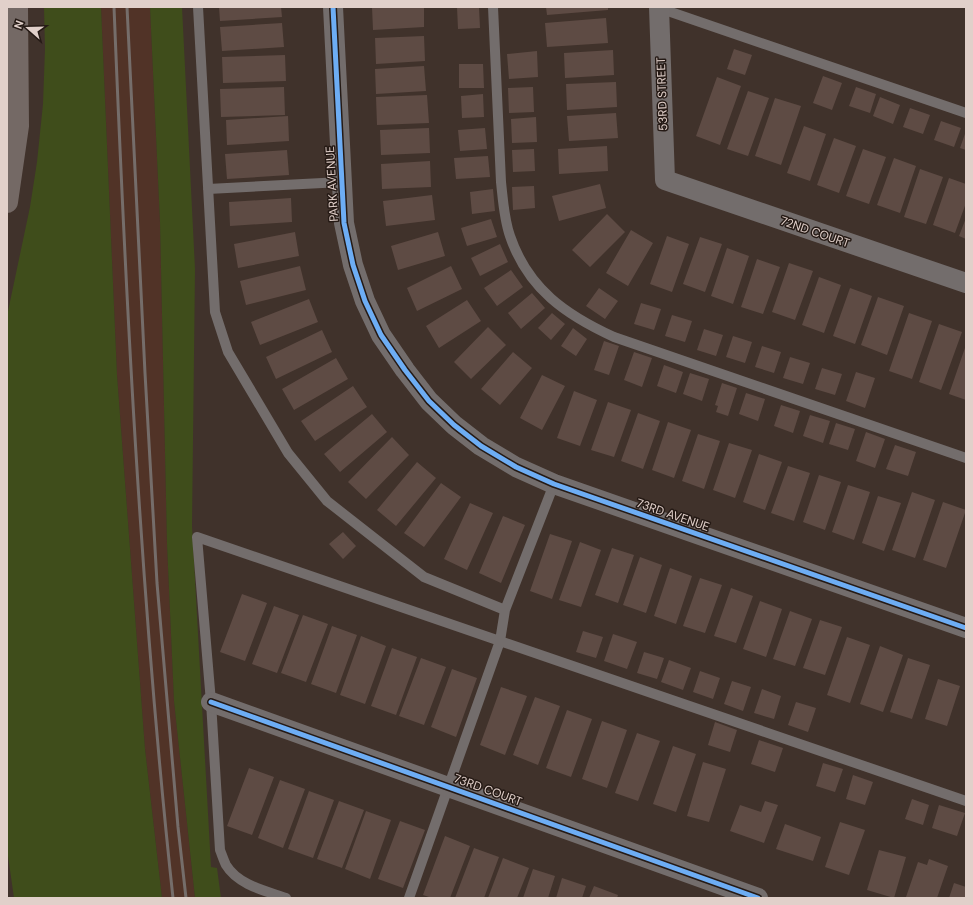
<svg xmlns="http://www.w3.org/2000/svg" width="973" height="905" font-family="'DM Sans',sans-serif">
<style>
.built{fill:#513327}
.green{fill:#3f4d1b}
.building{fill:#5e4b44}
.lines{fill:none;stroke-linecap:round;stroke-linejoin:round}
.lane{stroke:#736d6c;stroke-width:10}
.street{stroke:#736d6c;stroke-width:20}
.highway{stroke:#746965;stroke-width:22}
.rail{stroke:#756d6a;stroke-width:3}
.cycleway-casing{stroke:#251a15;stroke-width:8}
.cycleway{stroke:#6dadf4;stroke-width:5}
.labels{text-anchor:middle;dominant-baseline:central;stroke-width:3;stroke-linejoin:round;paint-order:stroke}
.street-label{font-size:12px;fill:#e1d0ca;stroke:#251a15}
</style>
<rect width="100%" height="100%" fill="#40322b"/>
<!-- built -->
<path class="built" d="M101,7H150L160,222L167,544L174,701L195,898H162L145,749L117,375Z"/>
<!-- green -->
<path class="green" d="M44,7H101L117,375L145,749L162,898H14L7,849V316L30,207L37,162L43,104L45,49Z
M150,7H182L195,269L192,526L211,867L217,868L221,898H195L174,701L167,544L160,222Z"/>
<!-- building -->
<path class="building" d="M219,7H281L282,17L220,21Z
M372,7H424V27L373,30Z
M457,7H479L480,28L458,29Z
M546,7H608V10L547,15Z
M606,18L608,43L547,47L545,23Z
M282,23L284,47L222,51L220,27Z
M424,36L425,61L376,64L375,38Z
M734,49L752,55L745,75L727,69Z
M613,50L614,75L565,78L564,53Z
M537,51L538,77L509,79L507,54Z
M285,55L286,81L223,83L222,57Z
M459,64H483L484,88H459Z
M424,66L426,91L376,94L375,69Z
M823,76L842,83L832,110L813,103Z
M717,77L741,86L720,145L696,136Z
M616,82L617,107L567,110L566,84Z
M284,87L285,115L221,117L220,89Z
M533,87L534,112L509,113L508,88Z
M856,87L876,94L870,113L849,106Z
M748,91L769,98L748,156L727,149Z
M483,94L484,117L462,118L461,96Z
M427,95L429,123L377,125L376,97Z
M880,97L900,105L893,124L873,116Z
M775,98L801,106L781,165L755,156Z
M910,108L930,115L923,134L903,127Z
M616,113L618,138L569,141L567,116Z
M288,116L289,141L227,145L226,120Z
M536,117L537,142L512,143L511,119Z
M941,121L961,128L954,147L934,140Z
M804,126L826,134L810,181L787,173Z
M429,128L430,153L381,155L380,130Z
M485,128L487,149L460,151L458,130Z
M966,131V150L960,148Z
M834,138L856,146L839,193L817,185Z
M607,146L608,171L559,174L558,149Z
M534,149L535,171L513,172L512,150Z
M863,149L886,157L869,204L846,196Z
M287,150L289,175L227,179L225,154Z
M488,156L490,177L456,179L454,158Z
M894,158L916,166L900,213L877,205Z
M430,161L431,187L382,189L381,164Z
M920,169L943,177L926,224L904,217Z
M949,178L966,184V203L955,233L933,225Z
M600,184L606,208L559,221L552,196Z
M534,186L535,208L513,210L512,187Z
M493,189L495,211L472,214L470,192Z
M432,195L435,220L386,226L383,201Z
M291,198L292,222L230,226L229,202Z
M607,214L625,232L590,267L572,250Z
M966,218V239L959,236Z
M491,219L497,237L467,246L461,228Z
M631,230L653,243L628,286L606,273Z
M295,232L299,256L238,268L234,244Z
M438,232L445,256L398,270L391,246Z
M667,236L689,244L672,292L650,284Z
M700,237L722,244L705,292L683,284Z
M500,244L508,262L480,276L471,258Z
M727,248L749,256L733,304L711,296Z
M757,259L780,267L763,314L741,307Z
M789,263L813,271L795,320L772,312Z
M300,266L306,290L246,305L240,281Z
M451,266L462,289L417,311L407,288Z
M511,270L523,287L497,306L484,288Z
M819,277L841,285L824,333L802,325Z
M599,288L618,301L605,319L586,306Z
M850,288L872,296L855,344L833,336Z
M532,293L545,308L521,329L508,313Z
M878,297L904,306L887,355L861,345Z
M309,299L318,322L260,345L251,322Z
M467,300L481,321L439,348L426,326Z
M641,303L661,309L654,330L634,324Z
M552,313L565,324L551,340L538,328Z
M909,313L932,321L912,379L889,371Z
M672,315L692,321L685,342L665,336Z
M939,324L962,332L941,390L919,382Z
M488,327L506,345L471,379L454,362Z
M573,328L587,339L576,356L561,346Z
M704,329L723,335L716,356L697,350Z
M322,330L332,352L276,379L266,357Z
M733,336L752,342L745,363L726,357Z
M604,341L619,346L609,375L594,370Z
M966,345V400L949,394Z
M762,346L781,352L774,373L755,367Z
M513,352L532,368L500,405L481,389Z
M634,352L652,358L642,387L624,380Z
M790,357L810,363L803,384L783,378Z
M336,358L348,379L294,410L282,389Z
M664,365L683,372L676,393L657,386Z
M822,368L842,374L835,395L815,389Z
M856,372L875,378L865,408L846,401Z
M690,373L709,379L702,401L683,394Z
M542,375L565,386L542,430L520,418Z
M722,383L737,388L728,416L716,412L718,406L715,405Z
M353,386L367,407L315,441L301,421Z
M574,391L597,400L580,446L557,438Z
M746,393L765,399L758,421L739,414Z
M608,402L631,410L614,457L591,450Z
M781,405L800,411L793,433L774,426Z
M638,413L660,421L643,469L621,461Z
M372,414L387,432L340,472L324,454Z
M810,415L830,421L823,443L803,436Z
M668,422L691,430L674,478L652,470Z
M836,423L855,429L848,450L829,444Z
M866,432L885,439L875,468L856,461Z
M698,434L720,441L704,489L682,481Z
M392,437L409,455L366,499L348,482Z
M729,443L752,450L735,498L713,490Z
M895,445L916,452L908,476L886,469Z
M759,454L782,462L765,510L743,502Z
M417,462L436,478L396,526L377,510Z
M788,466L810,473L794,521L771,513Z
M819,475L841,482L825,530L803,522Z
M441,483L461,497L424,547L404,533Z
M848,485L870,492L854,540L832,532Z
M912,492L935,500L915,558L892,550Z
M878,496L901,503L884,551L862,543Z
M943,502L966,510L946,568L923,560Z
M470,503L493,513L467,570L444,559Z
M503,516L525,525L501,583L479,573Z
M343,532L356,546L343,559L329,544Z
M550,534L572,541L552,599L530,591Z
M580,542L601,550L581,607L559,600Z
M612,548L634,555L618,603L595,595Z
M640,557L662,565L646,613L623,605Z
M670,568L692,576L676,624L654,616Z
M700,578L722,585L705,633L683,626Z
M731,588L753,596L736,643L714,636Z
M242,594L267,603L245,661L220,652Z
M760,601L782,609L766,657L743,649Z
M274,606L299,615L277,673L252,664Z
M790,611L812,619L795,666L773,659Z
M303,615L328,624L306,682L281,673Z
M820,620L842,627L825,675L803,668Z
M332,626L357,635L336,693L311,684Z
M583,631L603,637L596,658L576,652Z
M613,634L637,642L627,669L604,661Z
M361,636L386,646L365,704L340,695Z
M847,637L870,645L850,703L827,695Z
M880,646L903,655L883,712L860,704Z
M392,648L417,657L396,715L371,706Z
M644,652L664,658L657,679L637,673Z
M421,658L446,667L424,725L399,716Z
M908,658L930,665L912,719L890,712Z
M669,660L691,668L683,690L661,682Z
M452,669L477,678L456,737L431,727Z
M700,671L720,678L713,699L693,692Z
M938,679L960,686L947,726L925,719Z
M732,681L751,687L743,711L724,704Z
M501,687L527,696L505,755L480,745Z
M762,689L781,696L774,719L754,713Z
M535,697L560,706L538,765L513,755Z
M796,702L816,708L808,732L788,725Z
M567,710L592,719L571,777L546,768Z
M602,721L627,730L607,788L582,779Z
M715,722L737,730L730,752L708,745Z
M637,733L660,741L638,801L615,793Z
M759,740L783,748L775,772L751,764Z
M673,746L696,754L676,812L653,804Z
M703,762L726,769L709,822L687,816Z
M823,763L843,769L835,792L816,786Z
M249,768L274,777L252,835L227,826Z
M853,775L873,782L865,805L846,799Z
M280,780L305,789L283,848L258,838Z
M309,791L334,800L313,858L288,849Z
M912,799L929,805L923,825L905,819Z
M339,801L364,810L342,868L317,859Z
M765,801L778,805L764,843L730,831L740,805L761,812Z
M939,805L965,813L957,836L932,828Z
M366,811L391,820L370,879L345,869Z
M400,821L425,830L403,888L378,879Z
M840,822L865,830L849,875L825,867Z
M785,824L821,837L813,861L776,849Z
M445,836L470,846L450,898H432L423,895Z
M474,848L499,857L484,898H455Z
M879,850L906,857L894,898L867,890Z
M503,858L529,868L517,898H488Z
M929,859L948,866L937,898L906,897L918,862L927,865Z
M533,869L555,876L548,898H523Z
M562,878L586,886L582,898H556Z
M954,883L966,887V898H949Z
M594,886L618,895L617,898H589Z"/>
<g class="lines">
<!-- lane -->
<path class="lane" d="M198,7L215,312L228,352L288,453L327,501L424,577L505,610
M493,7L501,182C503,200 504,219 510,236C528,289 566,315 614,337L966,458
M659,8L966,113
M208,189L342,182
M286,898C266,891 238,885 226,865C224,861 222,855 220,850L211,702L197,537L966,801
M409,898L500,641L505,610L554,484"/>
<!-- street -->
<path class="street" d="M333,7L344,223L353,265L365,301L381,335L405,370L429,401L454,425L481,446L516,467L554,484L966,628
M659,7L665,180L966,283
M211,702L758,898"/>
<!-- highway -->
<path class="highway" d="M7,202L18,126L17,7"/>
<!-- rail -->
<path class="rail" d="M114,7C126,305 141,602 173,898
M127,7L145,373L157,583L178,827L186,898"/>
<!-- cycleway casing -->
<g class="cycleway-casing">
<path id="cycleway" d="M333,7L344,223L353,265L365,301L381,335L405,370L429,401L454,425L481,446L516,467L554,484L966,628
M211,702L758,898"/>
</g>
<!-- cycleway -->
<use href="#cycleway" class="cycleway"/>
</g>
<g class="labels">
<!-- street labels -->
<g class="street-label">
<text transform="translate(662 94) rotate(-92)">53RD STREET</text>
<text transform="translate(332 184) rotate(-93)">PARK AVENUE</text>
<text transform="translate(815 232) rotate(19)">72ND COURT</text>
<text transform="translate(673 515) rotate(19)">73RD AVENUE</text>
<text transform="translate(488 790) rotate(20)">73RD COURT</text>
</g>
</g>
<!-- border -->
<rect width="973" height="905" fill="none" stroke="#e1d0ca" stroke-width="16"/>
<!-- north arrow -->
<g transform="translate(28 28) rotate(290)" stroke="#251a15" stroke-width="3" paint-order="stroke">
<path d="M0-3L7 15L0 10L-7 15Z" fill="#e1d0ca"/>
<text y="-6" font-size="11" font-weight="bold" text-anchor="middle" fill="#e1d0ca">N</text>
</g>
</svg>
